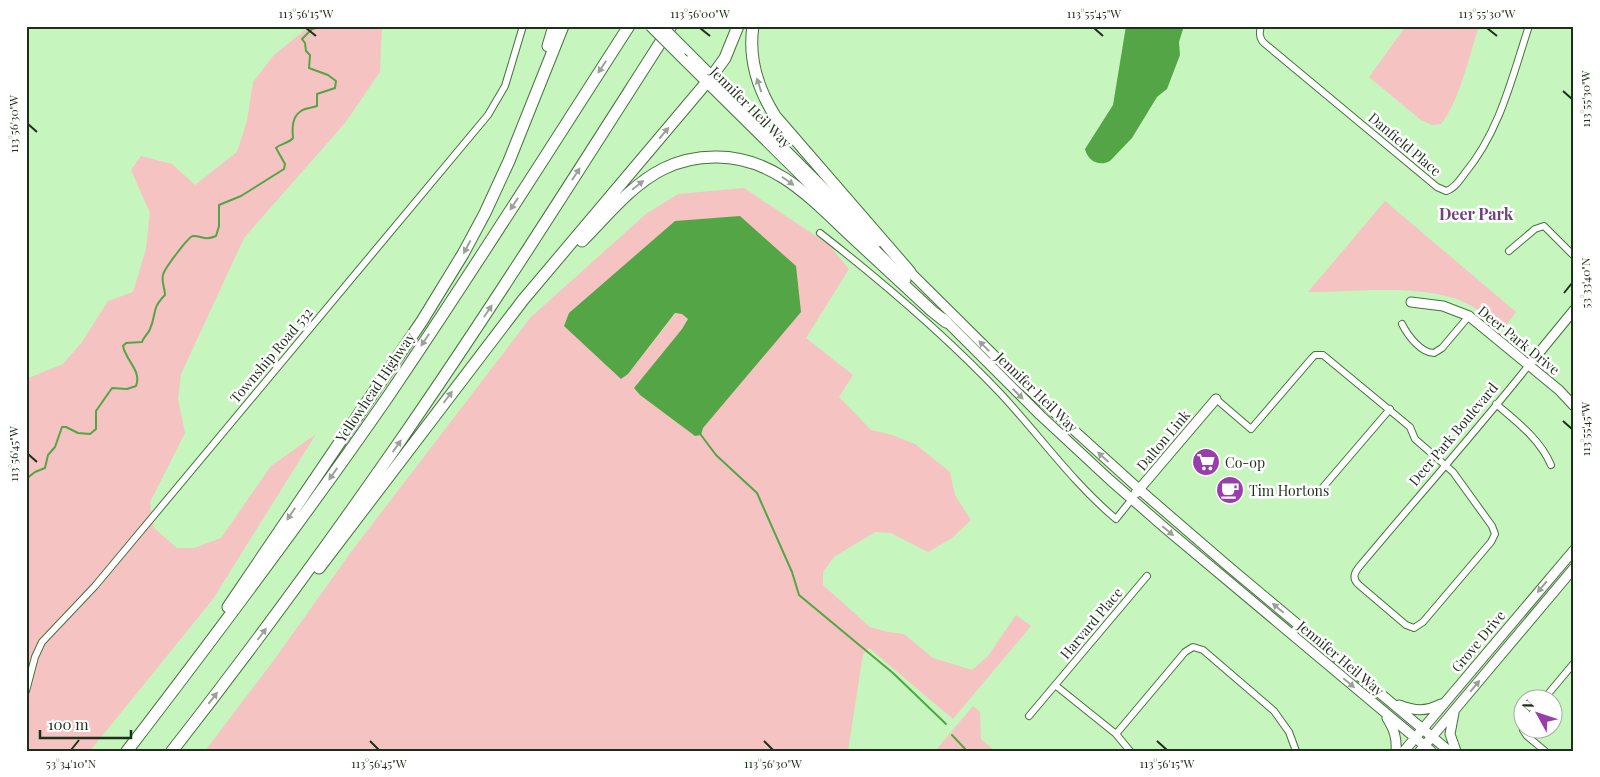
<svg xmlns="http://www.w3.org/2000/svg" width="1600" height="777" font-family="'Playfair Display',serif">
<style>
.green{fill:#f5c3c2;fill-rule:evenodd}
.water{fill:#54a545}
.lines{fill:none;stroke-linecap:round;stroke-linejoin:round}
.stream{stroke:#54a545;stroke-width:2}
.street-casing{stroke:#487140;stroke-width:8}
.secondary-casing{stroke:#487140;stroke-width:11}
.highway-casing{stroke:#487140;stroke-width:13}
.street{stroke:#fff;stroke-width:6}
.secondary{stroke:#fff;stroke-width:9}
.highway{stroke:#fff;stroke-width:11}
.secondary-bridge-casing{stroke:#487140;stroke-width:11;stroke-linecap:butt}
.secondary-bridge{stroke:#fff;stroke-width:9}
.oneway{fill:#9aa298}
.ticks{fill:none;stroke:#1e301b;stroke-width:2}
.labels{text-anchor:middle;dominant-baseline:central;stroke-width:5;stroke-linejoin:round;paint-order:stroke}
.street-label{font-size:14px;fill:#1e301b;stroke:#fff}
.poi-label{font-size:14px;fill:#1e301b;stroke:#fff;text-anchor:start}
.quarter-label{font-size:16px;font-weight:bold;fill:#704379;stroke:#fff}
.neatline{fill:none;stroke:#1e301b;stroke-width:2}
.ticks-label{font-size:12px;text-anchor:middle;fill:#1e301b}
</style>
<rect width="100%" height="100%" fill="#c7f5be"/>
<!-- green -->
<path class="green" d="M310,26H382L380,72L345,123L244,238L181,374L178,399L185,433L150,502L154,528L177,548H194L221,538L271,466L316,434L213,599L90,751H26V379L63,364L82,342L108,301L133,292L146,249L150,213L131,170L141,156L172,164L195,185L237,152L247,121L253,82L274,55Z
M1406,26H1479C1469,56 1460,100 1441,124L1432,125L1421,120L1369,77Z
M744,188L829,245L849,269L806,338L853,375L839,397L871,430L892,435L915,444L950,472L955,495L971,520L952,538L928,552L891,533L875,532L834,557L823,572V585L870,627L888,632L904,634L933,658L972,670L988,656L1016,615L1031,626L953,719L869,648L863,654L848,751H205L274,660L351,552L531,317L646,214L678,194ZM740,216L703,429L700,435L695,436L640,395L634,388L682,329L688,319L682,314L676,313L628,374L621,378Z
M1385,201L1516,312L1503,329C1487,316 1470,302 1450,297C1406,285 1353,292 1308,292Z
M973,706L980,712L981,739L995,751H935Z"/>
<!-- water -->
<path class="water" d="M1126,26H1184L1179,42L1180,55L1167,89L1157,97L1132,138L1110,161C1099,167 1088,161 1085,149L1113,105Z
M740,216L796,266L801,312L703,428L701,435L695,436L640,395L634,388L682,329L688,319L682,314L675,313L628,374L621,379L564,326L569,313L675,221Z"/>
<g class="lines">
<!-- stream -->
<path class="stream" d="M701,435L716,455L757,493L792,572L799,595L893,673L946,724
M26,479L35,472L45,468L48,455L55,447L62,427H66L78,433L90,434L96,429V411L112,388L127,389L136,386C142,371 126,361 123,346L126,343L142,342C144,336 149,333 150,329C157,313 151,309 165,295C165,288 161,281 163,275C164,269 189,236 193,236C203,236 204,241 216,236L219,226V205L241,196L284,169L285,164L276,148C281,143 288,144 293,138C292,128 292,117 301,111C305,108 312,108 317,106V94L335,88L336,81L328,75L309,68L310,55L306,51L305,43L302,39L312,29L324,26
M952,735L967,751"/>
<!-- street casing -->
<g class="street-casing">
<path id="street" d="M1261,26C1259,33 1259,38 1264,43L1437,187L1446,191C1454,189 1460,180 1465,173C1500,131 1512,77 1529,26
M820,233C884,283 945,335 1001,394C1040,436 1072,482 1116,519L1132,499
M1509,251L1535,229L1544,226L1574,256
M1402,324C1408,336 1421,353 1434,353L1442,348L1469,316
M1216,399L1251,429L1312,358L1315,355H1323L1410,427L1415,439L1453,472L1492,526L1495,534L1491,542L1423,622L1414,628L1406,625L1359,585C1352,579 1354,573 1359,567C1415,500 1474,434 1529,365
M1496,404C1517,422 1540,439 1551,465
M1318,493L1390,409
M1055,685L1116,734L1130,751
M26,691L35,657L42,642L95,586L488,115L505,86L523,26
M1543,700L1574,663
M1029,716L1147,576
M1523,730L1527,736L1545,751
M1116,734L1185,652L1193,647L1203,650L1274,711L1289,732L1296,751"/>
</g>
<!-- secondary casing -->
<g class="secondary-casing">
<path id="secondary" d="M685,49L878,242
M684,60L906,280
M906,268L1023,384L1140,490L1228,566L1449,751
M1411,302L1443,306L1469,316L1559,390L1574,406
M943,318L1040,415L1110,480L1165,528L1431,751
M1529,365L1574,310
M1136,493L1216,399
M1399,705C1415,711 1425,712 1441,704
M1454,713L1450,734L1456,751
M1387,718C1394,729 1397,738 1396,751
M1404,751L1574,550
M1420,751L1574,568"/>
</g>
<!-- highway casing -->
<g class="highway-casing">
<path id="highway" d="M753,26C748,59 758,89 775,116L910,272
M548,46L554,26
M582,241C607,216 631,185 663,169C679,161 697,157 715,157C772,156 810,197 849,234C876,259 904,285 932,311L946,322
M319,568L523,300L712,76L725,58L738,26
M228,607L422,321L463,254L485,213L509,161L563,26
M127,751C216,635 304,518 387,398C470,276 549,150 629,26
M172,751C251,650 327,546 400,441C494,305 582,165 671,26"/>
</g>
<!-- street -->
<use href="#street" class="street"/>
<!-- secondary -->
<use href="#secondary" class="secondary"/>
<!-- highway -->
<use href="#highway" class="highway"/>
<!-- secondary-bridge casing -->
<g class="secondary-bridge-casing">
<path id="secondary-bridge" d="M650,26L684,60
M662,26L685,49"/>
</g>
<!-- secondary-bridge -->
<use href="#secondary-bridge" class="secondary-bridge"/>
</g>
<!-- one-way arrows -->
<defs><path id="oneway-solid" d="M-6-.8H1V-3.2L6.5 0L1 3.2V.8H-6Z" transform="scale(1.25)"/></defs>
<g class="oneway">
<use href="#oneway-solid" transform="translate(602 67) rotate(123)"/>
<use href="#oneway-solid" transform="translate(759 85) rotate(-108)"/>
<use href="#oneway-solid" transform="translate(664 133) rotate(-50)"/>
<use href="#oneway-solid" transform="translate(576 174) rotate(-57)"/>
<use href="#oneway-solid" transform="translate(788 181) rotate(35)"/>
<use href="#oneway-solid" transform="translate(638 185) rotate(-39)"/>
<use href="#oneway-solid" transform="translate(514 204) rotate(123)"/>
<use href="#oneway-solid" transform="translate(467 247) rotate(118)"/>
<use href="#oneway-solid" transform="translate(488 311) rotate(-56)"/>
<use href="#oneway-solid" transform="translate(425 340) rotate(124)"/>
<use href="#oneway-solid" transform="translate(984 346) rotate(-135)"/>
<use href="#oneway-solid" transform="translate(1018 394) rotate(45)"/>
<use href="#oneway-solid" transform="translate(448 397) rotate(-53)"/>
<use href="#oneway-solid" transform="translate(397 446) rotate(-55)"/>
<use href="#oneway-solid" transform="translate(1103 457) rotate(-138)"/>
<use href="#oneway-solid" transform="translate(333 474) rotate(125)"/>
<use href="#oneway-solid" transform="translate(291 514) rotate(124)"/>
<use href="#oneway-solid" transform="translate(1168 531) rotate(40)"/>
<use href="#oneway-solid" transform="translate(1542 587) rotate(130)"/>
<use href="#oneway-solid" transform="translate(1278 608) rotate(-140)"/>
<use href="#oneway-solid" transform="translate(262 634) rotate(-53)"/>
<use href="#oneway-solid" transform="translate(1349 683) rotate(40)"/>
<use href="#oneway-solid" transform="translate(1475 686) rotate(-50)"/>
<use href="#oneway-solid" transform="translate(213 698) rotate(-52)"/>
</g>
<!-- ticks -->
<path class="ticks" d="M306,28L316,36M700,28L710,36M1094,28L1103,36M1487,28L1497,36M1563,91L1572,99M28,124L37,132M1564,293L1572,283M1563,421L1572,429M28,454L37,462M370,741L379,750M764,741L773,750M1157,741L1167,750M71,750L79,740"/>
<!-- icons -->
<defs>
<g id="supermarket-disc" transform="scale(1.4375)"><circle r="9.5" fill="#983eaa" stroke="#fff"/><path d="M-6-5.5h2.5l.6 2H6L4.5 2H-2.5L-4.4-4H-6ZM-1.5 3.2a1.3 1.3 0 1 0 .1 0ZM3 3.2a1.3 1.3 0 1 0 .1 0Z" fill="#fff"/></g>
<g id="cafe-disc" transform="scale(1.4375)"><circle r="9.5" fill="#983eaa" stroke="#fff"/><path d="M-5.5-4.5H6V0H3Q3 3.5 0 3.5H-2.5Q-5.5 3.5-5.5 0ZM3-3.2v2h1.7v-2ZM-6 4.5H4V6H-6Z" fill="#fff"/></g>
</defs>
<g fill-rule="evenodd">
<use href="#supermarket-disc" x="1206" y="462"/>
<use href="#cafe-disc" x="1230" y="490"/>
</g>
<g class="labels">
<!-- street labels -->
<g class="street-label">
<text transform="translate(751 107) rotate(45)">Jennifer Heil Way</text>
<text transform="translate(1405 144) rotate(40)">Danfield Place</text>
<text transform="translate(1519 340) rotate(39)">Deer Park Drive</text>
<text transform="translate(271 355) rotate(-50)">Township Road 532</text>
<text transform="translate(375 387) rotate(-56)">Yellowhead Highway</text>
<text transform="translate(1037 392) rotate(44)">Jennifer Heil Way</text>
<text transform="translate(1453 434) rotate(-50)">Deer Park Boulevard</text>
<text transform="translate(1163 440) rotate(-50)">Dalton Link</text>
<text transform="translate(1091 623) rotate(-50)">Harvard Place</text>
<text transform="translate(1478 641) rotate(-50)">Grove Drive</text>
<text transform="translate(1341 658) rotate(40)">Jennifer Heil Way</text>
</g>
<!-- poi labels -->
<g class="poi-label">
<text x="1225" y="462">Co-op</text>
<text x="1249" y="490">Tim Hortons</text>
</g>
<!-- quarter labels -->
<g class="quarter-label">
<text x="1476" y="213">Deer Park</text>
</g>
</g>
<!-- border -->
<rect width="1600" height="777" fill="none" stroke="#ffffff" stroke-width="55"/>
<!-- north arrow -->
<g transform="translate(1538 714) rotate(310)"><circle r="24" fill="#ffffff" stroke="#a5aca4"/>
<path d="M0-4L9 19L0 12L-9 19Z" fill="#983eaa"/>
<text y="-8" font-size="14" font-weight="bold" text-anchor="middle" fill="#1e301b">N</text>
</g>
<!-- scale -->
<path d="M40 730v8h91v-8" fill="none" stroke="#1e301b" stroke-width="2.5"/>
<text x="48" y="730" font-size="15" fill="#1e301b" stroke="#ffffff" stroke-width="4" paint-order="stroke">100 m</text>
<rect x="28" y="28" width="1544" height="722" class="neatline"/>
<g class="ticks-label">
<text x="306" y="18">113°56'15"W</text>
<text x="700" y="18">113°56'00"W</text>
<text x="1094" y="18">113°55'45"W</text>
<text x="1487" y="18">113°55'30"W</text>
<text transform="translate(1586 99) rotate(-90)" y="4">113°55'30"W</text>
<text transform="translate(14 124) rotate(-90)" y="4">113°56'30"W</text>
<text transform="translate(1586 283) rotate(-90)" y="4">53°33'40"N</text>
<text transform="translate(1586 429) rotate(-90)" y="4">113°55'45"W</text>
<text transform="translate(14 454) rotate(-90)" y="4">113°56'45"W</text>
<text x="71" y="768">53°34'10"N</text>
<text x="379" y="768">113°56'45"W</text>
<text x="773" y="768">113°56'30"W</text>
<text x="1167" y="768">113°56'15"W</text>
</g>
</svg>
